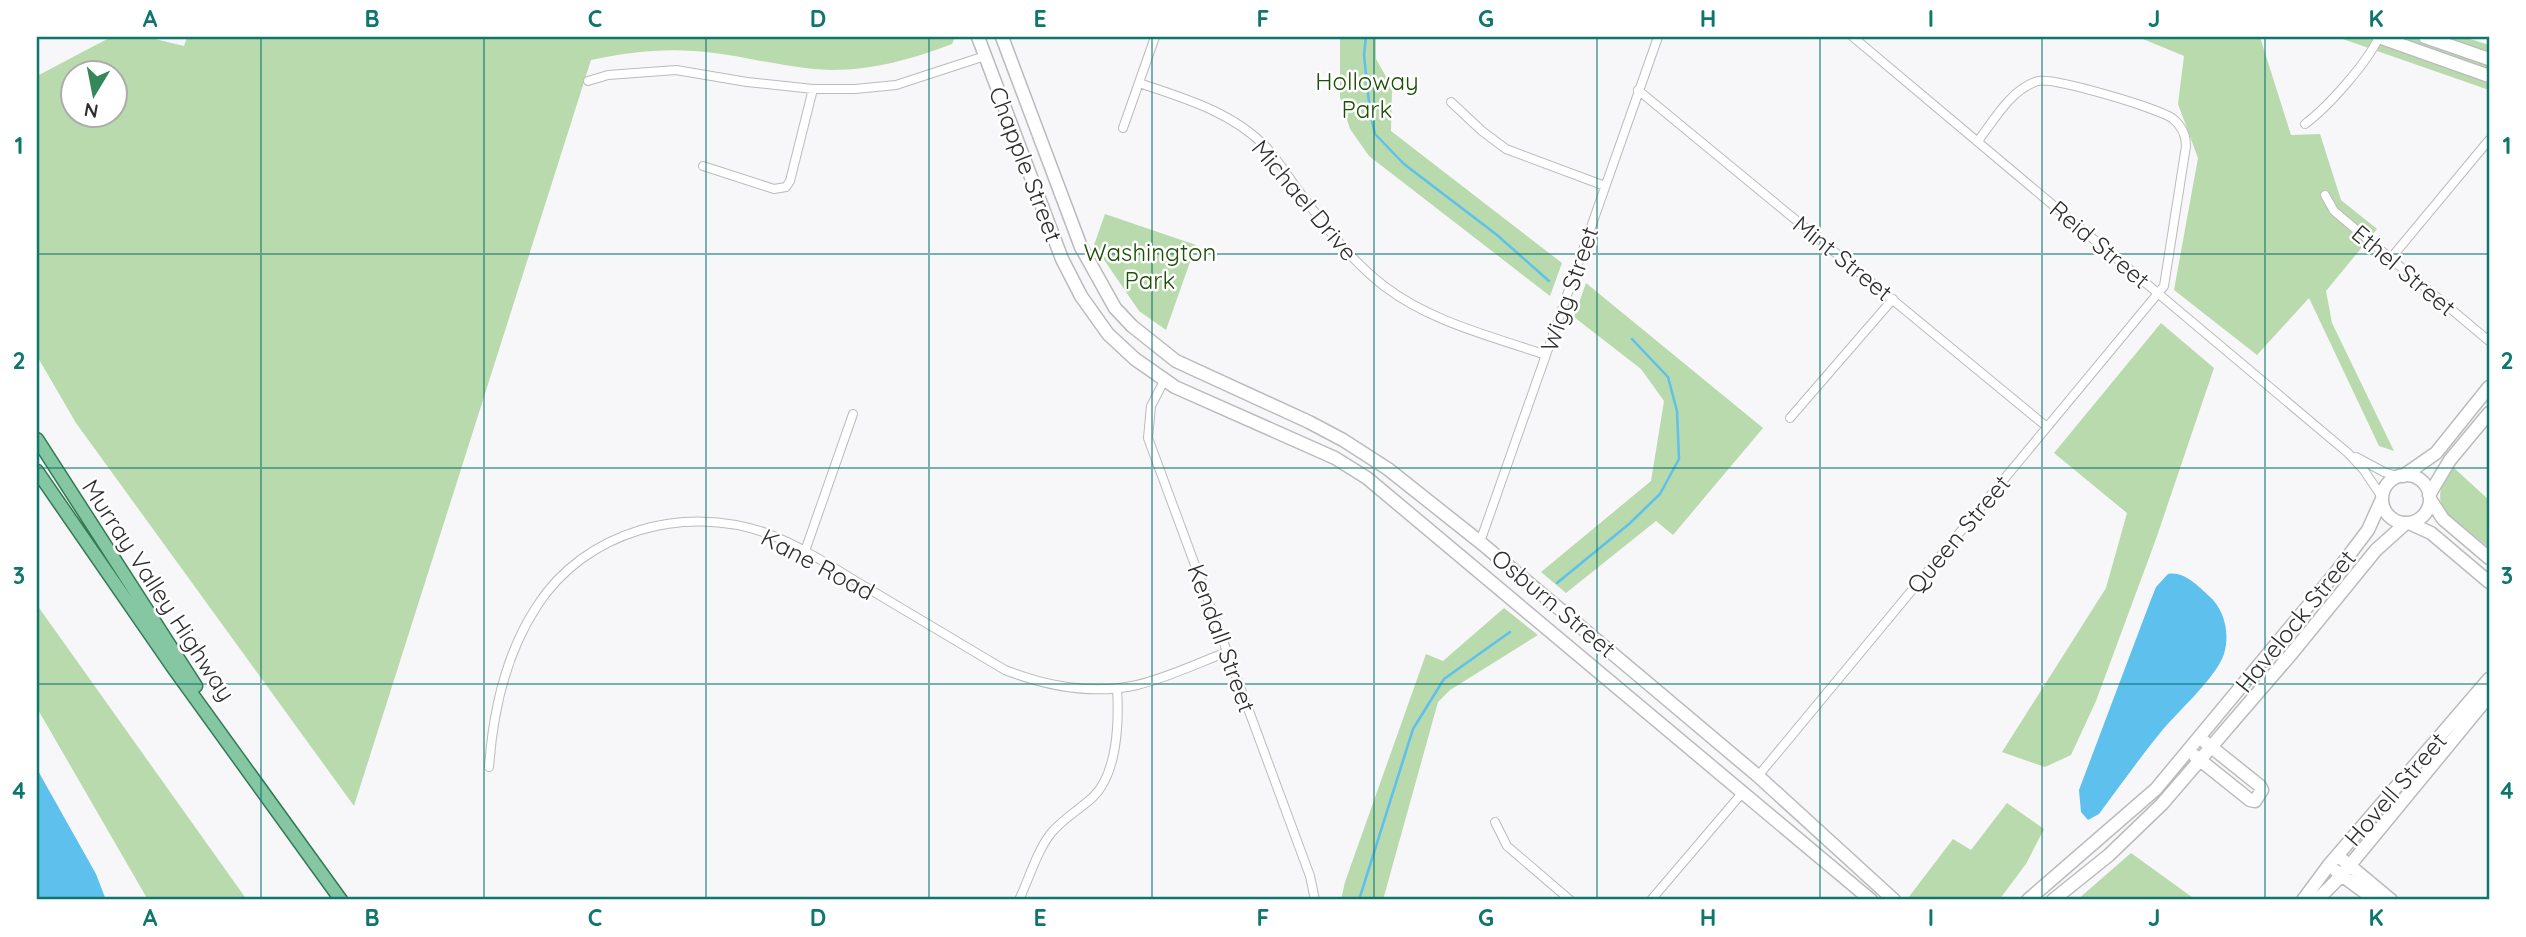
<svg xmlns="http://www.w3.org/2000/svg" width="2526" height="937" font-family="Quicksand,sans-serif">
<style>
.green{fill:#b8daac;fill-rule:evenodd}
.water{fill:#5dc0ed}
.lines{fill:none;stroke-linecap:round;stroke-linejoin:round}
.stream{stroke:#5dc0ed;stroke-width:2.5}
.street-casing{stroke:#bbbbbd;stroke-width:10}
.secondary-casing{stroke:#bbbbbd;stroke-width:15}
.primary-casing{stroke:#327a52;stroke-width:15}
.street{stroke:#fff;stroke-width:8}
.secondary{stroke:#fff;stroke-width:12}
.primary{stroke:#85c7a2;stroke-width:12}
.grid{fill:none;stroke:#0f766e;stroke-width:2;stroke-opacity:0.55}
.labels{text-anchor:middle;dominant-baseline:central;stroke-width:5;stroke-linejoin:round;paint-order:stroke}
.park-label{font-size:24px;fill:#1e5005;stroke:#fff}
.street-label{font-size:24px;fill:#2f2f30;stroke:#fff}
.neatline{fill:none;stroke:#0f766e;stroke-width:2.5}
.grid-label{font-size:23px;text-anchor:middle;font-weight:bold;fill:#0f766e}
</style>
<rect width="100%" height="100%" fill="#f7f7f9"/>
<!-- green -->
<path class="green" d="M111,37H147L184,46L187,37H955L952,44C912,59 874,70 831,70C792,69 753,58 714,53C672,47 632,51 591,60L354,806L76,423L37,356V76ZM74,74H116V116H74Z
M1340,37H1376V59L1392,87L1391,131L1562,263L1550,296L1369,156L1350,129L1340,97Z
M2138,37H2260L2291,135L2320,134L2341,200L2377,229L2326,291L2332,323L2394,451L2379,446L2309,298L2257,355L2174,290L2198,158L2178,104L2184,56Z
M2337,37H2464L2489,45V90Z
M1105,214L1196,245L1166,330L1139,311L1094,245Z
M1586,283L1763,428L1673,535L1656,521L1566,593L1541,572L1651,481L1664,401L1641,369L1574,317Z
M2161,323L2214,368L2156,539L2096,701L2071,755L2045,767L2002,752L2106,588L2127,513L2054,453Z
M2453,467L2489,500V548L2444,511C2435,494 2443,481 2453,467Z
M37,605L247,900H148L37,708Z
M1504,608L1538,635L1450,690L1438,702L1383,900H1341L1345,882L1426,654L1443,661Z
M2007,803L2044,829L2026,864L1999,900H1911L1908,898L1953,839L1971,850Z
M2131,853L2196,900H2077Z"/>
<!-- water -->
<path class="water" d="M2168,574C2184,571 2198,586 2209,596C2225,610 2230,634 2224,654C2216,678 2177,712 2160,733C2139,759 2119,787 2099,814L2088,820L2081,812L2079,790L2150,602L2156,587Z
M37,769L96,874L106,900H37Z"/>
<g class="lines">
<!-- stream -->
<path class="stream" d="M1366,37L1364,55L1370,112L1375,134L1404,164L1497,235L1549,281
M1557,583L1629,524L1660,494L1679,459L1677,411L1668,377L1632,339
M1359,900L1413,729L1444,679L1510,632"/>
<!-- street casing -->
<g class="street-casing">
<path id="street" d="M1853,37L2348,453L2363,469L2382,497
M588,81L608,75L676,70L747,82L813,89H855L896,85L985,56
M1139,83C1184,98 1232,112 1266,147C1277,159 1286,173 1295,186C1322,222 1348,258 1384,286C1431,322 1491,336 1546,355
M1638,90L2047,427
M1451,102L1482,131L1506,149L1605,186
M2305,124C2328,107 2367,63 2379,37
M1123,128L1155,37
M703,166L774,189L786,187L790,181L813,89
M2325,195L2334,211L2489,341
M2391,258L2489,140
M1165,379L1151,406L1148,438L1310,876L1315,900
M1790,418L1893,299
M2356,457L2384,472L2399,477
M1480,542L1658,37
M805,551L853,414
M489,767C493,711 506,653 537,606C585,531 684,504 766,533C801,546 832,567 864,586C911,614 958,642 1005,670C1046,686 1093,695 1137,685C1167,678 1198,663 1227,652
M1758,776L2164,286L2186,146C2186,135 2181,125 2172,118C2157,108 2054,77 2038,81C2011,89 1994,120 1978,141
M1495,822L1507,846L1570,900
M1019,900C1029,879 1037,850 1052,832C1064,818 1080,809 1093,797C1118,773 1119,720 1117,688
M1651,900L1743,792"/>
</g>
<!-- secondary casing -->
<g class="secondary-casing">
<path id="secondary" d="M978,37L1062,259L1081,296L1108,334L1135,359L1175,387L1335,458L1367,478L1871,900
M1002,37L1081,247L1115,308L1132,326L1176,361L1309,422L1343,440L1388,469L1480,542L1758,776L1894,900
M2379,37L2489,76
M2425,37L2489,59
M2382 499a24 24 0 1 1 48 0a24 24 0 1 1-48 0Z
M2403,476L2436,453L2489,387
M2429,495L2450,460L2489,413
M2430,499L2443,519L2489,558
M2409,523L2431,533L2489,582
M2195,756L2250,800L2255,801L2262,790L2260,786L2205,742
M2343,860L2391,900
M2336,871L2375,900
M2028,900L2156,789L2337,571L2368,530L2382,499
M2053,900L2109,855L2162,804L2292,653L2376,550L2406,523
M2303,900L2329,865L2489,679
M2317,900L2341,876L2489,696"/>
</g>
<!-- primary casing -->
<g class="primary-casing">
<path id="primary" d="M37,439L196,686
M37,471L174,669L341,900"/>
</g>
<!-- street -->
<use href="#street" class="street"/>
<!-- secondary -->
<use href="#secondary" class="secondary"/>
<!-- primary -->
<use href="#primary" class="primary"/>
</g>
<!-- grid -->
<path class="grid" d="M261,37V900M484,37V900M706,37V900M929,37V900M1152,37V900M1374,37V900M1597,37V900M1820,37V900M2042,37V900M2265,37V900M37,254H2489M37,468H2489M37,684H2489"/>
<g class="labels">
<!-- park labels -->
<g class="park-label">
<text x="1367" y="81">Holloway<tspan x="1367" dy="28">Park</tspan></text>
<text x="1150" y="252">Washington<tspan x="1150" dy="28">Park</tspan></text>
</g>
<!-- street labels -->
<g class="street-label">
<text transform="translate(1026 164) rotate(69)">Chapple Street</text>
<text transform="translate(1305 200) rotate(50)">Michael Drive</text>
<text transform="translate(2100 244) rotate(40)">Reid Street</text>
<text transform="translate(1843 258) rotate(39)">Mint Street</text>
<text transform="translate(2404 270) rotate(40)">Ethel Street</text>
<text transform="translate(1569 289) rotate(-71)">Wigg Street</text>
<text transform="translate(1958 534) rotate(-50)">Queen Street</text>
<text transform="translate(818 564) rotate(28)">Kane Road</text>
<text transform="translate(159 590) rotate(57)">Murray Valley Highway</text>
<text transform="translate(1554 603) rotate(40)">Osburn Street</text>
<text transform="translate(2295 621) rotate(-51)">Havelock Street</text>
<text transform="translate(1222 638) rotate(70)">Kendall Street</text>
<text transform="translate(2395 789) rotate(-49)">Hovell Street</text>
</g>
</g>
<!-- border -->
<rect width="2526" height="937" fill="none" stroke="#ffffff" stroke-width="77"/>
<!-- north arrow -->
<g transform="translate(94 94) rotate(190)"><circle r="33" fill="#ffffff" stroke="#acacac" stroke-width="2"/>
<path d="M0-5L12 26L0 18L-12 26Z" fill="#358758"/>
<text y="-10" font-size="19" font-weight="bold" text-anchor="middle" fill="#2f2f30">N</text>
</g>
<rect x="38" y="38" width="2450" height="860" class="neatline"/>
<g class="grid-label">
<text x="150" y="27">A</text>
<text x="372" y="27">B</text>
<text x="595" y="27">C</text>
<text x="818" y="27">D</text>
<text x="1040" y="27">E</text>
<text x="1263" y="27">F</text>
<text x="1486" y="27">G</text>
<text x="1708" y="27">H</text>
<text x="1931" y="27">I</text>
<text x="2154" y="27">J</text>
<text x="2376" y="27">K</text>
<text x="19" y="154">1</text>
<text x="2507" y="154">1</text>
<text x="19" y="369">2</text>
<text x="2507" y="369">2</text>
<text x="19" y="584">3</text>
<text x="2507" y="584">3</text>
<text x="19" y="799">4</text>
<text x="2507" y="799">4</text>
<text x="150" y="926">A</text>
<text x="372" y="926">B</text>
<text x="595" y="926">C</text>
<text x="818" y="926">D</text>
<text x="1040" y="926">E</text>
<text x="1263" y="926">F</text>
<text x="1486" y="926">G</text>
<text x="1708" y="926">H</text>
<text x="1931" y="926">I</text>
<text x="2154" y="926">J</text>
<text x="2376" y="926">K</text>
</g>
</svg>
